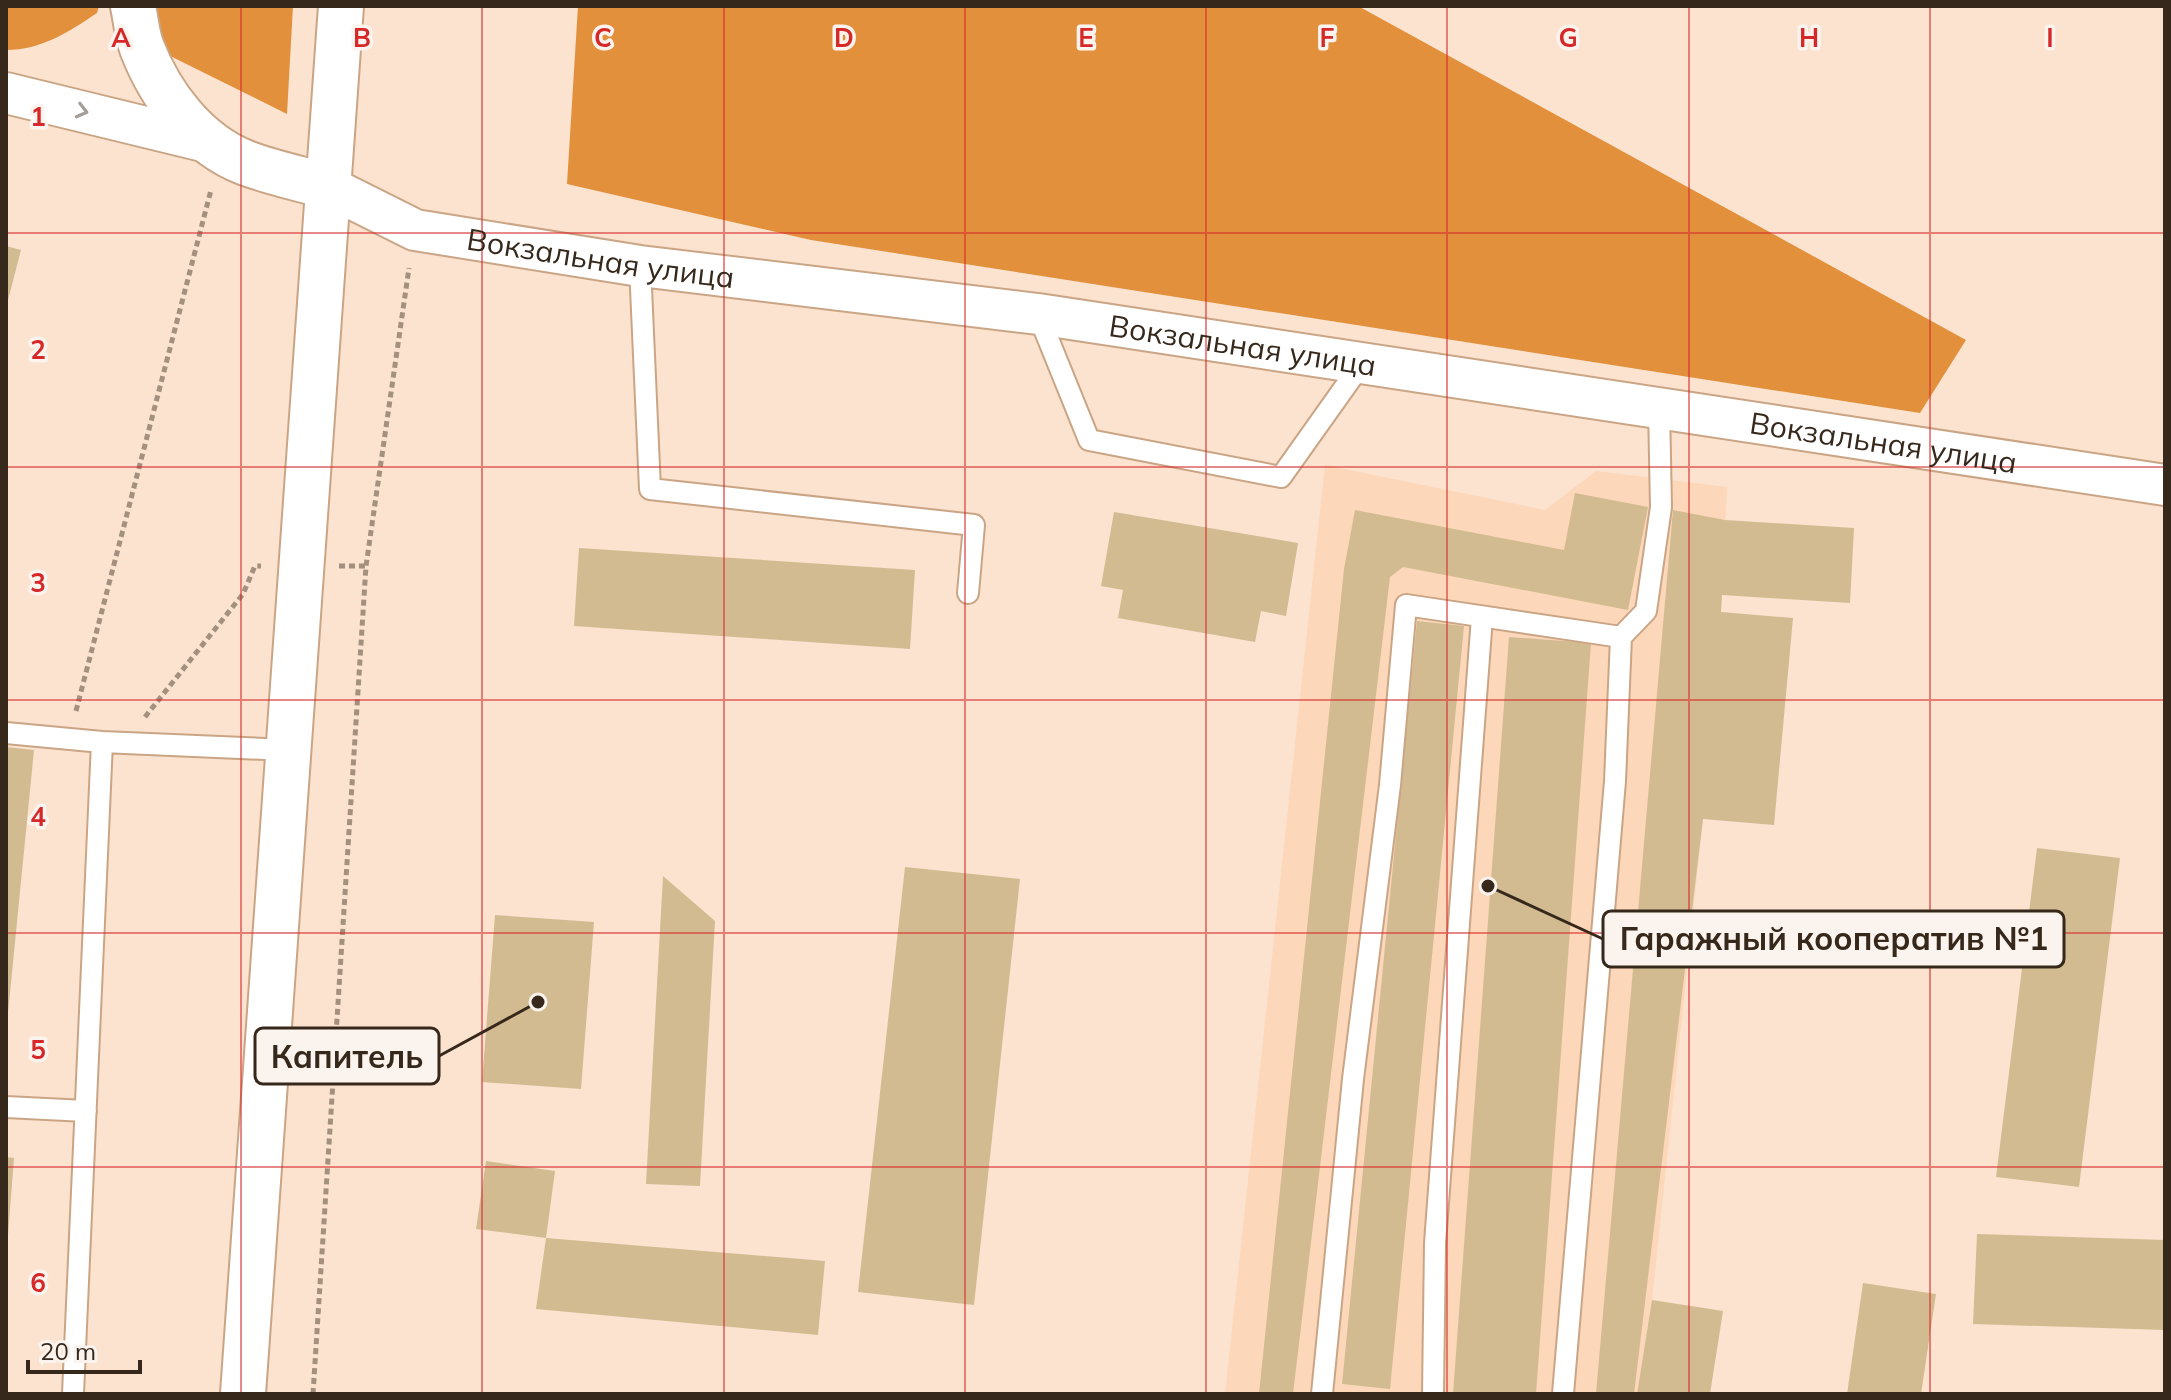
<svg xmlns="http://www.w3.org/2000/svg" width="2171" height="1400" font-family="Mulish,sans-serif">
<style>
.built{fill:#fcd7b9}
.forest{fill:#e2903c}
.building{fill:#d2bb91}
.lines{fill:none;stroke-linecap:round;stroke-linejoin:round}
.lane-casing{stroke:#caa585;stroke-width:24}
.street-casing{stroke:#caa585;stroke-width:44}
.secondary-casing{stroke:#caa585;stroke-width:48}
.primary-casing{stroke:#caa585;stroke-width:48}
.path{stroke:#a4907f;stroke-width:5;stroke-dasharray:6 4;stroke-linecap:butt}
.lane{stroke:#fff;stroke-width:20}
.street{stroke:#fff;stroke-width:40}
.secondary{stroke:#fff;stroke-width:44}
.primary{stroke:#fff;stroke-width:44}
.oneway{stroke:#a59e98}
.grid{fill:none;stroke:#d62828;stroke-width:2;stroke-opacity:0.55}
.labels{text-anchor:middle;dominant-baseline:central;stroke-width:7;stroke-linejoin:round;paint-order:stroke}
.street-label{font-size:30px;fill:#36281b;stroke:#fbf3ed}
.grid-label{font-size:26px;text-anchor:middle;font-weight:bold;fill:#d62828;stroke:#fbf3ed;stroke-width:7;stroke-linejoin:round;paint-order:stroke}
.leader{fill:none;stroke:#36281b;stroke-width:3}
.callout-dot{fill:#36281b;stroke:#fbf3ed;stroke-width:3}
.callout{fill:#fbf3ed;stroke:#36281b;stroke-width:3}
.callout-label{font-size:32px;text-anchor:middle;font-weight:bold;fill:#36281b}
</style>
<rect width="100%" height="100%" fill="#fbe3cf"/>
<!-- built -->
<path class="built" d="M1325,465L1545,510L1596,471L1727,487L1719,653L1703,819L1652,1300L1637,1394H1225Z"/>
<!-- forest -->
<path class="forest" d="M6,6H99L97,13C69,32 41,50 6,50Z
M149,6H293L287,114L148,45Z
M578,6H1358L1966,340L1920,413L811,240L567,184Z"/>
<!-- building -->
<path class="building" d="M6,246L21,250L7,304H6Z
M1575,493L1648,507L1628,610L1403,567L1390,577L1293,1394H1259L1344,569L1355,510L1564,550Z
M1673,510L1725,520L1854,528L1850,603L1722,595L1721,612L1793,618L1774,825L1703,819L1634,1394H1596Z
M1114,512L1298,543L1286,616L1261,611L1255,642L1118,618L1123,590L1101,586Z
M579,548L915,570L910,649L574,626Z
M1417,621L1464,626L1390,1389L1342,1384Z
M1509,637L1591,643L1536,1394H1453Z
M6,747L34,750L8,1013H6Z
M2037,848L2120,858L2079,1187L1996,1177Z
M905,867L1020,879L974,1305L858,1292Z
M663,876L715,921L700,1186L646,1184Z
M495,915L594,922L581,1089L482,1082Z
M6,1157L14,1158L8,1235H6Z
M486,1161L555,1171L546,1238L476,1229Z
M1977,1234L2165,1240V1330L1973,1324Z
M546,1238L825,1261L818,1335L536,1309Z
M1863,1283L1936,1294L1921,1394H1847Z
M1652,1300L1723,1311L1710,1394H1637Z"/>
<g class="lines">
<!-- lane casing -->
<g class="lane-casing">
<path id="lane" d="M640,266L650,489L974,525L968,593
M1038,314L1089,440L1281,477L1362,363
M1621,637L1646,611L1661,507L1659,408
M6,733L102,742L288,750
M6,1107L86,1111
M73,1394L102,742
M1322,1394L1353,1079L1390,785L1406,605L1621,637L1615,781L1563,1394
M1433,1394L1435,1243L1482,617"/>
</g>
<!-- street casing -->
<g class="street-casing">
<g id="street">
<path d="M6,93L207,142"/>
<path id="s1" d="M329,187L415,230L640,266L1038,314L2165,485"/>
</g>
</g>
<!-- secondary casing -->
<g class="secondary-casing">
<path id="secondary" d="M133,6C136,20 137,35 142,48C161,97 197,144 246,163C273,173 302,179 329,187"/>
</g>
<!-- primary casing -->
<g class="primary-casing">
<path id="primary" d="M243,1394L341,6"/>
</g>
<!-- path -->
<path class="path" d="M339,566H366
M76,711L211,190
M145,717L243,594L255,566H261
M313,1394L366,566L409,268"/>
<!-- lane -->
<use href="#lane" class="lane"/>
<!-- street -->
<use href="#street" class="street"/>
<!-- secondary -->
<use href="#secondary" class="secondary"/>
<!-- primary -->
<use href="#primary" class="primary"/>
</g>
<!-- one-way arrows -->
<defs><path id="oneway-chevron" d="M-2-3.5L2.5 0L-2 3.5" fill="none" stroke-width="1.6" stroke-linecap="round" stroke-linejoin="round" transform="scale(2)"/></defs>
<use class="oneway" href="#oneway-chevron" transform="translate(82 111) rotate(14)"/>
<!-- grid -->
<path class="grid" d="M241,6V1394M482,6V1394M724,6V1394M965,6V1394M1206,6V1394M1447,6V1394M1689,6V1394M1930,6V1394M6,233H2165M6,467H2165M6,700H2165M6,933H2165M6,1167H2165"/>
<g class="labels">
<!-- street labels -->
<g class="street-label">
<text stroke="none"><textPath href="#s1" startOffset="284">Вокзальная улица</textPath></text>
<text stroke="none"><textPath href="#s1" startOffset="932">Вокзальная улица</textPath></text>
<text stroke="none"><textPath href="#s1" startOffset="1580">Вокзальная улица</textPath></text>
</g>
</g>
<g class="grid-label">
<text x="121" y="47">A</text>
<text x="362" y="47">B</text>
<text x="603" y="47">C</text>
<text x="844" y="47">D</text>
<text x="1086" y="47">E</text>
<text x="1327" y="47">F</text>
<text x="1568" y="47">G</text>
<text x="1809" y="47">H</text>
<text x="2050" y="47">I</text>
<text x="38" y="126">1</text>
<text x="38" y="359">2</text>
<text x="38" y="592">3</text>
<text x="38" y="826">4</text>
<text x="38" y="1059">5</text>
<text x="38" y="1292">6</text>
</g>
<!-- callouts -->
<path class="leader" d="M1488 886L1603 939M538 1002L439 1056"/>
<g class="callout-dot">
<circle cx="1488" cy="886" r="8"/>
<circle cx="538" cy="1002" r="8"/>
</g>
<g class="callout">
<rect x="1603" y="911" width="461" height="56" rx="8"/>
<rect x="255" y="1028" width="184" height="56" rx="8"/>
</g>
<g class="callout-label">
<text x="1834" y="950">Гаражный кооператив №1</text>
<text x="347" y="1068">Капитель</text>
</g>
<!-- border -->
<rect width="2171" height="1400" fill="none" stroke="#36281b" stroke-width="16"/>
<!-- scale -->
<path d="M28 1360v12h112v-12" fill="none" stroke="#36281b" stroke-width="4"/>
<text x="40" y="1360" font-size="24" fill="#36281b" stroke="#fbf3ed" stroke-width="6" paint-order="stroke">20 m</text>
</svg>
